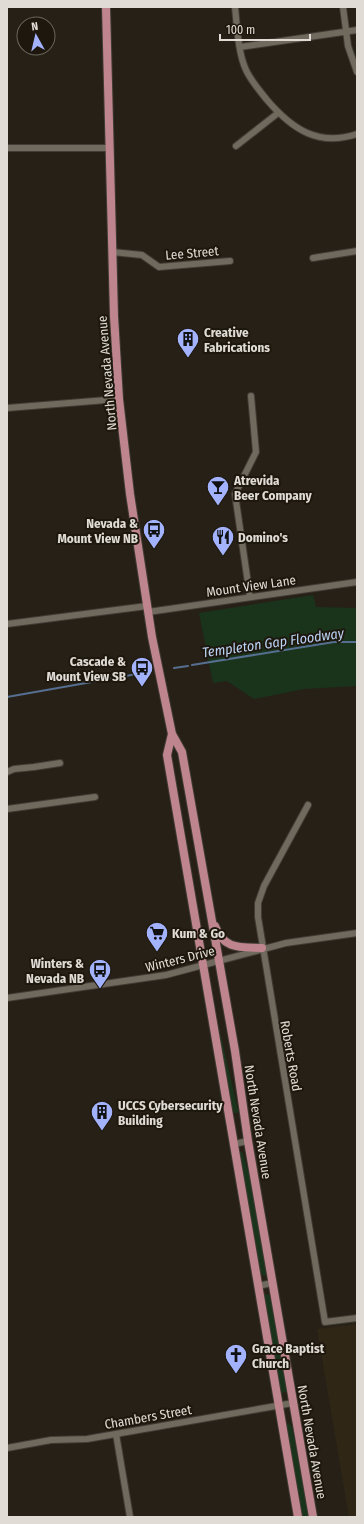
<svg xmlns="http://www.w3.org/2000/svg" width="364" height="1524" font-family="'Fira Sans Condensed',sans-serif">
<style>
.built{fill:#302616}
.green{fill:#1a341c}
.lines{fill:none;stroke-linecap:round;stroke-linejoin:round}
.stream{stroke:#566e90;stroke-width:2}
.minor-casing{stroke:#413c35;stroke-width:8}
.major-casing{stroke:#413c35;stroke-width:10}
.minor{stroke:#70695d;stroke-width:6}
.major{stroke:#bf858e;stroke-width:8}
.labels{text-anchor:middle;dominant-baseline:central;stroke-width:4;stroke-linejoin:round;paint-order:stroke}
.street-label{font-size:13px;fill:#e0dcd5;stroke:#1d170d}
.poi-label{font-size:13px;font-weight:bold;fill:#e0dcd5;stroke:#1d170d;text-anchor:start}
.water-label{font-size:14px;font-style:italic;fill:#bbd4f6;stroke:#1d170d}
</style>
<rect width="100%" height="100%" fill="#262016"/>
<!-- built -->
<path class="built" d="M357,1324V1517H349L317,1329Z"/>
<!-- green -->
<path class="green" d="M313,595L316,607L357,608V686L304,689L254,699L227,681L213,683L199,613Z
M211,993L238,1110V1113H235L231,1109Z
M240,1152H242L243,1154L253,1188L267,1272L266,1275L264,1276L260,1272L239,1155Z
M266,1294L269,1295L276,1320L287,1389L286,1392L281,1393L280,1390L264,1295Z
M289,1423L292,1427L309,1517H301L286,1428V1424Z"/>
<g class="lines">
<!-- stream -->
<path class="stream" d="M192,665L334,642H357
M174,668L188,666
M7,697L137,674"/>
<!-- minor casing -->
<g class="minor-casing">
<path id="minor" d="M235,7C237,26 238,53 246,70C251,81 260,91 267,100C292,129 318,147 357,134
M343,7L348,46L357,72
M240,47L357,30
M236,146L278,113
M7,148H109
M112,252L142,255L159,267L230,261
M313,258L357,251
M7,408L119,399
M250,597L235,494L256,452L251,396
M148,612L357,582
M7,624L147,606
M7,772L14,769L34,767L60,763
M308,805L264,886L258,903V917L325,1322L357,1318
M7,809L95,797
M7,998L166,975L286,943L357,933
M234,1144L248,1141
M258,1286L272,1283
M116,1434L130,1517
M7,1448L51,1440L87,1439L293,1403"/>
</g>
<!-- major casing -->
<g class="major-casing">
<path id="major" d="M106,7L114,316L119,399L130,494L152,637L172,734L182,752L235,1051L248,1141L313,1517
M172,734L167,755L298,1517
M215,926C224,950 240,947 262,948"/>
</g>
<!-- minor -->
<use href="#minor" class="minor"/>
<!-- major -->
<use href="#major" class="major"/>
</g>
<!-- icons -->
<defs>
<g id="building-pin" transform="scale(1.15)"><path d="M0 17L-7.5 6A9.5 9.5 0 1 1 7.5 6Z" fill="#a3b2fd" stroke="#1d170d"/><path d="M-4-6H4V6H1V3H-1V6H-4ZM-2.5-4.3h1.7v1.8h-1.7ZM.8-4.3h1.7v1.8H.8ZM-2.5-1h1.7V.8h-1.7ZM.8-1h1.7V.8H.8Z" fill="#111"/></g>
<g id="bar-pin" transform="scale(1.15)"><path d="M0 17L-7.5 6A9.5 9.5 0 1 1 7.5 6Z" fill="#a3b2fd" stroke="#1d170d"/><path d="M-6-5H6L.8 .8V4.5H3.5V6h-7V4.5H-.8V.8Z" fill="#111"/></g>
<g id="bus-pin" transform="scale(1.15)"><path d="M0 17L-7.5 6A9.5 9.5 0 1 1 7.5 6Z" fill="#a3b2fd" stroke="#1d170d"/><path d="M-5-6H5V4H4V6H2V4H-2V6H-4V4H-5ZM-3.5-4V0h7V-4ZM-3.5 1.2v1.5H-2V1.2ZM2 1.2v1.5H3.5V1.2Z" fill="#111"/></g>
<g id="restaurant-pin" transform="scale(1.15)"><path d="M0 17L-7.5 6A9.5 9.5 0 1 1 7.5 6Z" fill="#a3b2fd" stroke="#1d170d"/><path d="M-5-6h1v4h1v-4h1v4h1v-4h1v5L-1.5 .5V6h-2V.5L-5-1ZM5-6V6H3V1.5H1.5Q1.5-4 5-6Z" fill="#111"/></g>
<g id="supermarket-pin" transform="scale(1.15)"><path d="M0 17L-7.5 6A9.5 9.5 0 1 1 7.5 6Z" fill="#a3b2fd" stroke="#1d170d"/><path d="M-6-5.5h2.5l.6 2H6L4.5 2H-2.5L-4.4-4H-6ZM-1.5 3.2a1.3 1.3 0 1 0 .1 0ZM3 3.2a1.3 1.3 0 1 0 .1 0Z" fill="#111"/></g>
<g id="church-pin" transform="scale(1.15)"><path d="M0 17L-7.5 6A9.5 9.5 0 1 1 7.5 6Z" fill="#a3b2fd" stroke="#1d170d"/><path d="M-1.2-6h2.4v3.5h3.3v2.4h-3.3V6h-2.4V-.1h-3.3v-2.4h3.3Z" fill="#111"/></g>
</defs>
<g fill-rule="evenodd">
<use href="#building-pin" x="188" y="339"/>
<use href="#bar-pin" x="218" y="487"/>
<use href="#bus-pin" x="154" y="530"/>
<use href="#restaurant-pin" x="223" y="537"/>
<use href="#bus-pin" x="142" y="668"/>
<use href="#supermarket-pin" x="157" y="933"/>
<use href="#bus-pin" x="100" y="970"/>
<use href="#building-pin" x="102" y="1112"/>
<use href="#church-pin" x="236" y="1355"/>
</g>
<g class="labels">
<!-- street labels -->
<g class="street-label">
<text transform="translate(192 253) rotate(-5)">Lee Street</text>
<text transform="translate(107 373) rotate(-95)">North Nevada Avenue</text>
<text transform="translate(251 586) rotate(-8)">Mount View Lane</text>
<text transform="translate(180 959) rotate(-14)">Winters Drive</text>
<text transform="translate(291 1056) rotate(80)">Roberts Road</text>
<text transform="translate(258 1122) rotate(81)">North Nevada Avenue</text>
<text transform="translate(148 1417) rotate(-10)">Chambers Street</text>
<text transform="translate(312 1442) rotate(80)">North Nevada Avenue</text>
</g>
<!-- poi labels -->
<g class="poi-label">
<text x="204" y="332">Creative<tspan x="204" dy="15">Fabrications</tspan></text>
<text x="234" y="480">Atrevida<tspan x="234" dy="15">Beer Company</tspan></text>
<text x="138" y="523" text-anchor="end">Nevada &amp;<tspan x="138" dy="15">Mount View NB</tspan></text>
<text x="238" y="537">Domino's</text>
<text x="126" y="661" text-anchor="end">Cascade &amp;<tspan x="126" dy="15">Mount View SB</tspan></text>
<text x="172" y="933">Kum &amp; Go</text>
<text x="84" y="963" text-anchor="end">Winters &amp;<tspan x="84" dy="15">Nevada NB</tspan></text>
<text x="118" y="1105">UCCS Cybersecurity<tspan x="118" dy="15">Building</tspan></text>
<text x="252" y="1348">Grace Baptist<tspan x="252" dy="15">Church</tspan></text>
</g>
<!-- water labels -->
<g class="water-label">
<text transform="translate(273 643) rotate(-8)">Templeton Gap Floodway</text>
</g>
</g>
<!-- border -->
<rect width="364" height="1524" fill="none" stroke="#e0dcd5" stroke-width="16"/>
<!-- north arrow -->
<g transform="translate(36 36) rotate(352)"><circle r="19" fill="#1d170d" stroke="#6b665d"/>
<path d="M0-3L7 15L0 10L-7 15Z" fill="#a3b2fd"/>
<text y="-6" font-size="11" font-weight="bold" text-anchor="middle" fill="#e0dcd5">N</text>
</g>
<!-- scale -->
<path d="M220 34v6h90v-6" fill="none" stroke="#e0dcd5" stroke-width="2"/>
<text x="226" y="34" font-size="12" fill="#e0dcd5" stroke="#1d170d" stroke-width="3" paint-order="stroke">100 m</text>
</svg>
